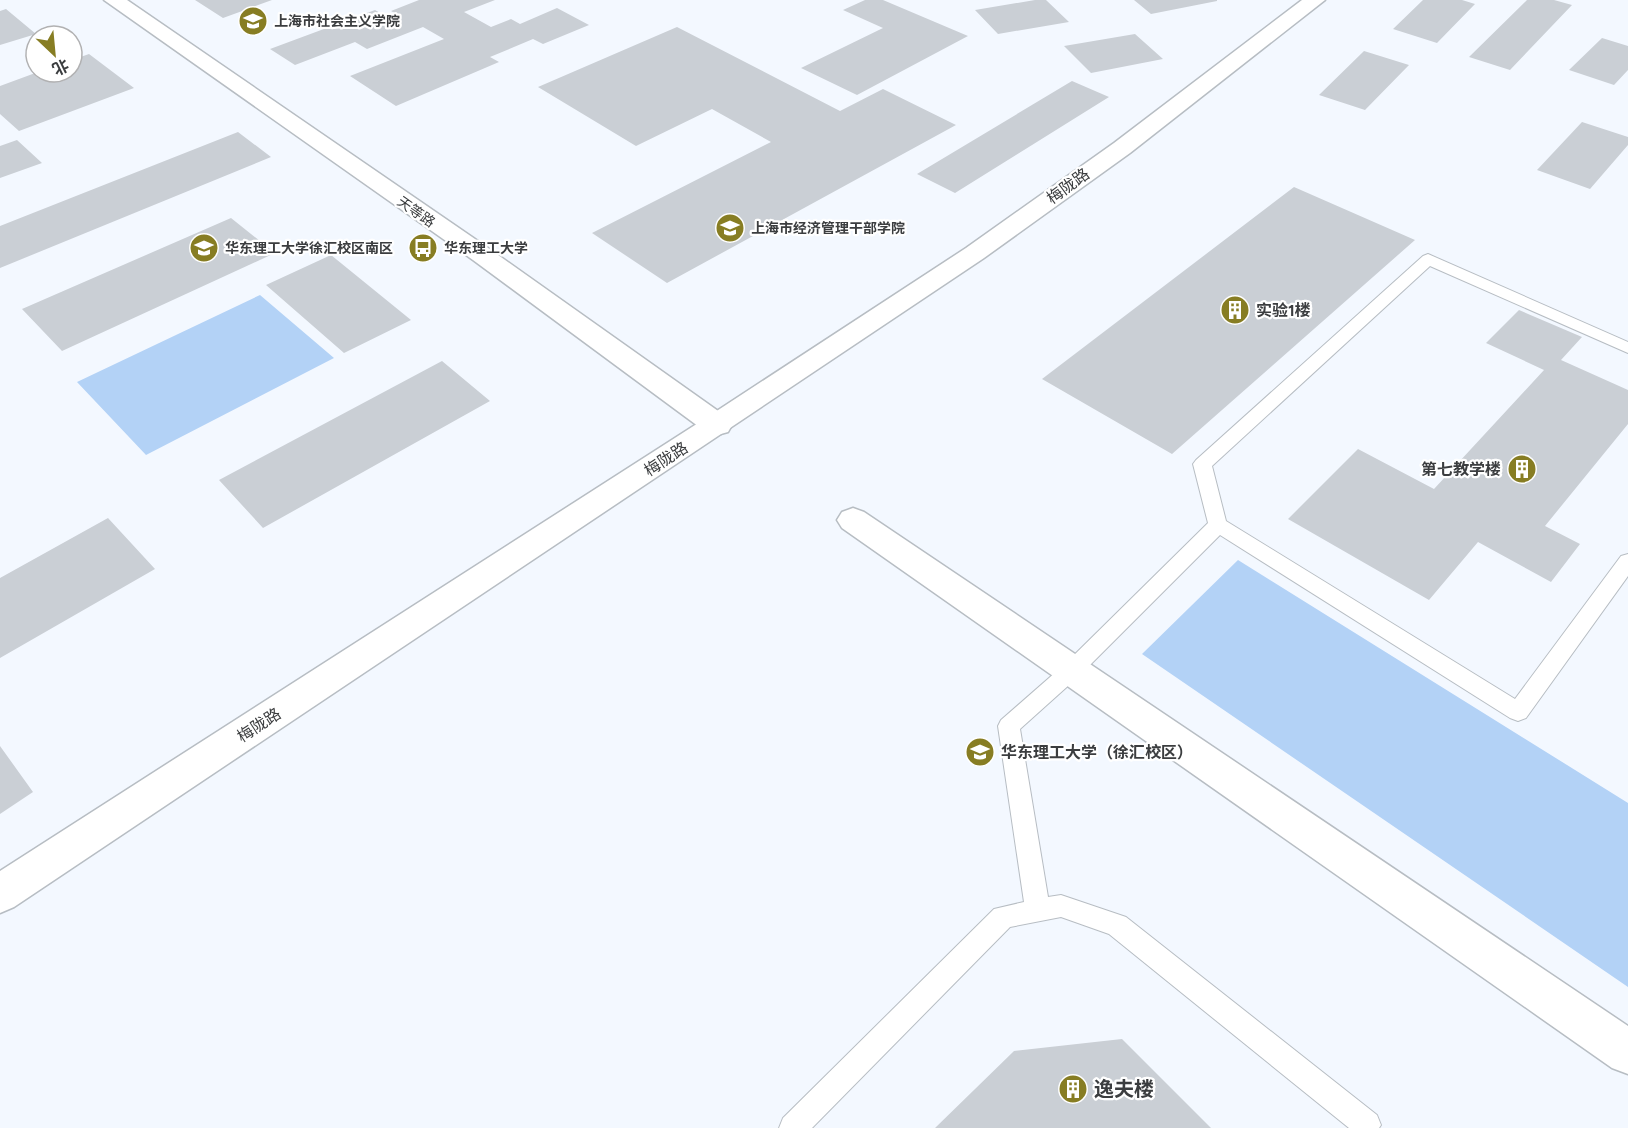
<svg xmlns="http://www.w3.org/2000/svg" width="1628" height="1128" font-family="Figtree,'Noto Sans SC',sans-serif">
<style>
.green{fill:#b3d2f6}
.building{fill:#cacfd5}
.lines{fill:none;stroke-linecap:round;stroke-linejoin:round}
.service-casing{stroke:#b7bdc3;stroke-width:2}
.minor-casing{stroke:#b7bdc3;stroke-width:3}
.tertiary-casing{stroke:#b7bdc3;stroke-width:3}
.service{fill:#fff;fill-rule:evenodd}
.minor{fill:#fff;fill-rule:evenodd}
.tertiary{fill:#fff;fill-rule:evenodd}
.labels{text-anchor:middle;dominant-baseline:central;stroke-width:4.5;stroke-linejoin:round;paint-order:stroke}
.far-poi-label{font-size:14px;font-weight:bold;fill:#3b3d3f;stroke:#fff;text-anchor:start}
.far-street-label{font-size:14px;fill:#3b3d3f;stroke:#fff}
.street-label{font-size:16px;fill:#3b3d3f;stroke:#fff}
.poi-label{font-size:16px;font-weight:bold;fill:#3b3d3f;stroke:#fff;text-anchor:start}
.near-poi-label{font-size:20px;font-weight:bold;fill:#3b3d3f;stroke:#fff;text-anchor:start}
</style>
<rect width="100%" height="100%" fill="#f3f8ff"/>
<!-- green -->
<path class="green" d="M260,295L334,358L146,455L77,382Z
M1238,560L1628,803V987L1142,654Z"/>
<!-- building -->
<path class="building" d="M195,0H272L223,18Z
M419,0H495L464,12L491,27L511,19L520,24L557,8L589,25L543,44L533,39L490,57L499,62L396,106L350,76L444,39L423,27L367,49L355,42L295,65L270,49L375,10L392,20L400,16L391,11Z
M865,0H883L968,36L857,95L801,68L883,28L843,10Z
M1035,0H1046L1069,22L998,34L975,10Z
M1134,0H1217V1L1151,14Z
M1423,0H1462L1475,4L1437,43L1393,29Z
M1527,0H1554L1572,5L1510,70L1469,57Z
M6,9L36,34L0,45V11Z
M677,27L840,111L883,89L956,125L667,283L592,233L771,142L712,109L636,146L538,87Z
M1135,34L1163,59L1091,73L1064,46Z
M1602,38L1628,46V70L1614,85L1569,70Z
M1364,51L1409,65L1365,110L1319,95Z
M89,54L134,88L19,131L0,114V86L38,72H72V60Z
M1072,81L1109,97L955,193L917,174Z
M1582,122L1628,137V145L1590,189L1537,170Z
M238,132L271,157L0,268V226Z
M17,140L42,163L0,178V146Z
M1294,187L1415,240L1172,454L1042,379Z
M231,218L275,253L62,351L22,309Z
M331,255L411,320L344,353L266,285Z
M1519,310L1582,337L1561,360L1628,390V424L1545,526L1580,544L1551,582L1478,542L1429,600L1288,519L1358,449L1434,489L1544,370L1486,343Z
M442,361L490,401L263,528L219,480Z
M108,518L155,569L0,658V578Z
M0,746L33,792L0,814Z
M1122,1039L1211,1128H935L1014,1051Z"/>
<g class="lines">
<!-- service casing -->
<g class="service-casing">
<path id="service" d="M1428,254L1628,342V353L1430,266L1212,466L1226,521L1515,699L1621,556L1628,554V576L1526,718L1518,721L1510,718L1220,535L1079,676L1020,729L1048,897L1061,895L1126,917L1377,1115L1381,1125L1379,1128H1349L1109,934L1061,917L1010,927L812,1128H779L783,1118L994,909L1024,902L998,726L1001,720L1065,664L1208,523L1193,464L1196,460L1423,256Z"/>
</g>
<!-- minor casing -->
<g class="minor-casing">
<path id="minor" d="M104,0H127L491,250L728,418L732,425L728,432L717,435L706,432L473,260Z
M853,508L864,512L1628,1026V1074L1612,1068L842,528L837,520L842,512Z"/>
</g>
<!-- tertiary casing -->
<g class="tertiary-casing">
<path id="tertiary" d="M1302,0H1325L1130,153L984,258L14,907L0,913V871L706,418L966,248L1114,143Z"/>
</g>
<!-- service -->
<use href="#service" class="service"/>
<!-- minor -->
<use href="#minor" class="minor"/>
<!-- tertiary -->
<use href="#tertiary" class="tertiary"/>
</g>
<!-- icons -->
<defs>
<g id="school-disc" transform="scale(1.5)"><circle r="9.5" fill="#877d23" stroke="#fff"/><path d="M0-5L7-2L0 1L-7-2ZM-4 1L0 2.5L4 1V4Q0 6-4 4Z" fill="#fff"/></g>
<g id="university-disc" transform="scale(1.5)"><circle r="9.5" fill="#877d23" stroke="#fff"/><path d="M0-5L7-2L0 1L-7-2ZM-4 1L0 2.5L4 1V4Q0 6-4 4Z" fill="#fff"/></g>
<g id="bus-disc" transform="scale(1.5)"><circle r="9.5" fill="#877d23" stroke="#fff"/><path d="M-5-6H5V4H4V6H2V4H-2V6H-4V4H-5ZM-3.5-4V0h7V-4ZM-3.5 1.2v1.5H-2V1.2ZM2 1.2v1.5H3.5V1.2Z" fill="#fff"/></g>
<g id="building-disc" transform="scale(1.5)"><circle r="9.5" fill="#877d23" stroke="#fff"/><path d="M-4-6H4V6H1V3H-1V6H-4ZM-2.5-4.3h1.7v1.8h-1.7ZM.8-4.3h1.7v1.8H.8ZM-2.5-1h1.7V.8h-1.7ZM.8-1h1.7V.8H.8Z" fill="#fff"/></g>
</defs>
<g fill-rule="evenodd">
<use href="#school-disc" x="253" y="21"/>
<use href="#school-disc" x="730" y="228"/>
<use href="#university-disc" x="204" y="248"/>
<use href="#bus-disc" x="423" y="248"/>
<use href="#building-disc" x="1235" y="310"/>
<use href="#building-disc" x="1522" y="469"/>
<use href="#university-disc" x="980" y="752"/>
<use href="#building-disc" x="1073" y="1089"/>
</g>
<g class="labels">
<!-- far-poi labels -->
<g class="far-poi-label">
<text x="274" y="21">上海市社会主义学院</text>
<text x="751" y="228">上海市经济管理干部学院</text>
<text x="225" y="248">华东理工大学徐汇校区南区</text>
<text x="444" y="248">华东理工大学</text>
</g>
<!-- far-street labels -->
<g class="far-street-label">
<text transform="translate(416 212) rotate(35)">天等路</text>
</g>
<!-- street labels -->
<g class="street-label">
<text transform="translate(1068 186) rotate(-36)">梅陇路</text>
<text transform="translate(666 459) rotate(-33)">梅陇路</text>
<text transform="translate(259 725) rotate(-33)">梅陇路</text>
</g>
<!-- poi labels -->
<g class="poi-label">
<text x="1256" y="310">实验1楼</text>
<text x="1501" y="469" text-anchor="end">第七教学楼</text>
<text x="1001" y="752">华东理工大学（徐汇校区）</text>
</g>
<!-- near-poi labels -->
<g class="near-poi-label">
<text x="1094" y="1089">逸夫楼</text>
</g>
</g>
<!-- north arrow -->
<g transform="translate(54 54) rotate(154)"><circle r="28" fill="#ffffff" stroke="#b1b1b2" stroke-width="1.5"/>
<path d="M0-4.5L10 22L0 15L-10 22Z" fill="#877d23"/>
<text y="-9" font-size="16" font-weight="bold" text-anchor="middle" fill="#3b3d3f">北</text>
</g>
</svg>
